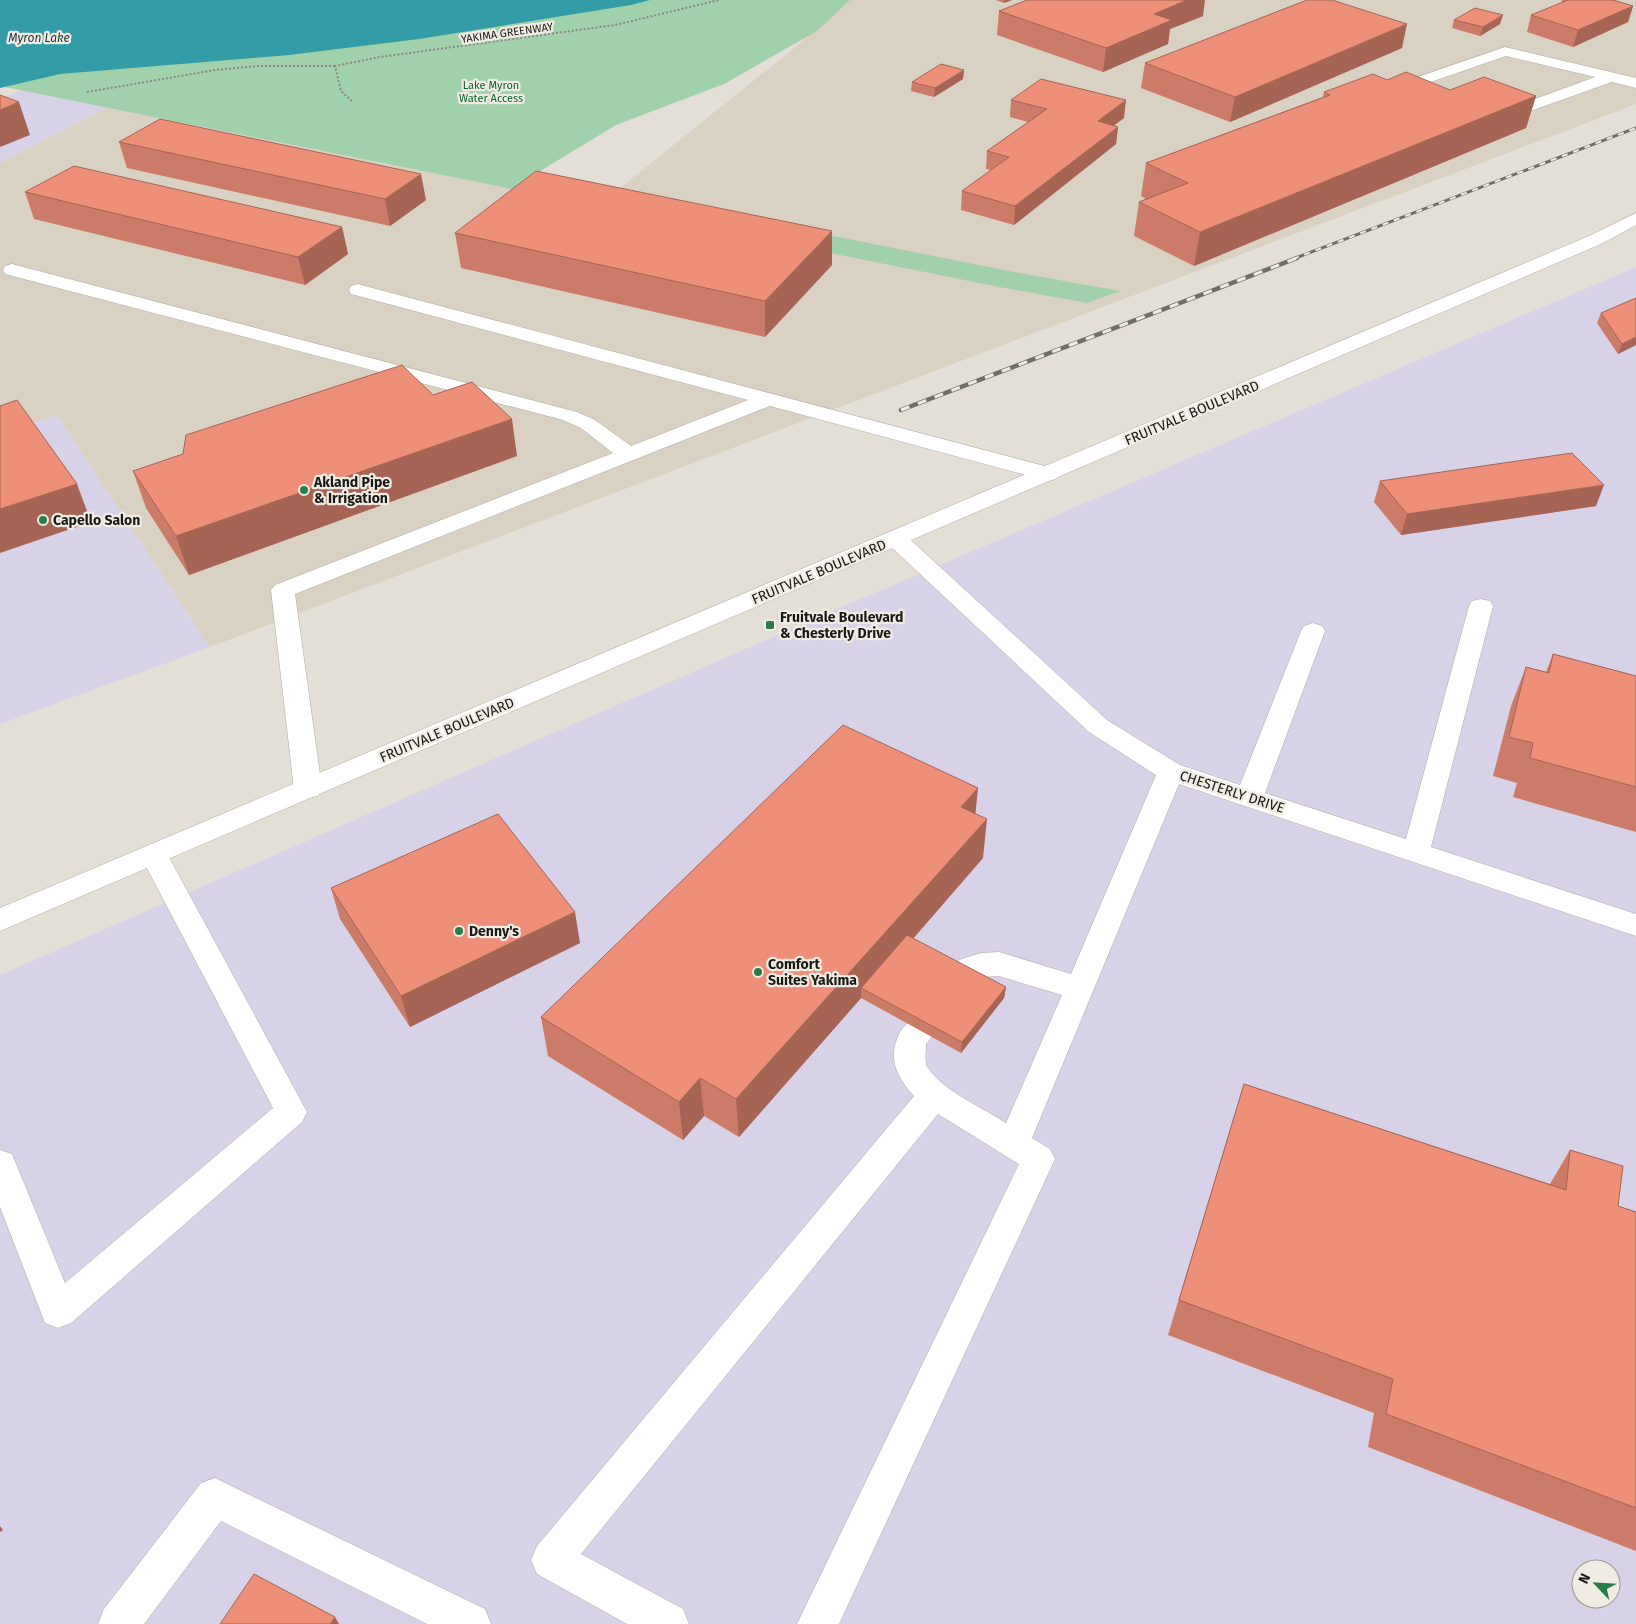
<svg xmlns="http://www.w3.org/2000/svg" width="1636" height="1624" font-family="'Fira Sans',sans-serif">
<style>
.commercial{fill:#d7d2e7;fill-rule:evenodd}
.built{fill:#d9d2c3}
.green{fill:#a1d1aa}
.water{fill:#329da7}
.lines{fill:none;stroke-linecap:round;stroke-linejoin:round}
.minor-casing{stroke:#afaba3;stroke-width:1}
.major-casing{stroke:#afaba3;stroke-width:1}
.path{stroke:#8a8782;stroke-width:2;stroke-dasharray:2 2;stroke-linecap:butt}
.minor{fill:#fff;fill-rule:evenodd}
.major{fill:#fff;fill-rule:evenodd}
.rail-far1-casing{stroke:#706e69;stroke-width:3}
.rail-casing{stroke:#706e69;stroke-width:4.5}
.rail-far1{stroke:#f0ece4;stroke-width:2;stroke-dasharray:6;stroke-linecap:butt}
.rail{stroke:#f0ece4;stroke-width:3;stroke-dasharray:9;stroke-linecap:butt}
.wall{fill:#cc7b68}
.shaded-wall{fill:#a66455}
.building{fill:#ed8f79;stroke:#a66455}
.poi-dot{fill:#2c7b4b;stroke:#f0ece4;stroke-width:2}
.labels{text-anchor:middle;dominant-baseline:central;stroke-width:4.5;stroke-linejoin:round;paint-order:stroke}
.far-street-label{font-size:11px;fill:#1a1916;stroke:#f0ece4}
.far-park-label{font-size:11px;fill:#08652c;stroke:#f0ece4}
.far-water-label{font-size:12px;font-style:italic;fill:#1c3335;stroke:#f0ece4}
.street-label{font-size:14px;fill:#1a1916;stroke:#f0ece4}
.poi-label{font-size:14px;font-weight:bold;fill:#1a1916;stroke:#f0ece4;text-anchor:start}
</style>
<rect width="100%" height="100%" fill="#e3dfd7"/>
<!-- commercial -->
<path class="commercial" d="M38,84L118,102L0,163V98Z
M1636,267V1624H0V975L821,616ZM1581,1569H1611V1599H1581Z
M57,415L210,647L0,724V433Z"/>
<!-- built -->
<path class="built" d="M842,0H1636V104L210,647L57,415L0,433V163L118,102L599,205L798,45Z"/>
<!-- green -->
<path class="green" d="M0,0H850L817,31L724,84L616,125L532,176L1014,272L1120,291L1087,303L999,287L0,86Z"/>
<!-- water -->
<path class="water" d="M0,0H650L631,5L419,39L289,55L60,74L0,88Z"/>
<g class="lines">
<!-- minor casing -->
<g class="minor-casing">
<path id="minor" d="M1505,47L1636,78V88L1612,82L1505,120L1499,118L1497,115L1499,112L1595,77L1506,56L1422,85H1412L1409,82L1412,79Z
M12,264L577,412L595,420L631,446L748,400L351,294L349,290L351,286L358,284L365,286L1056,469L1059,474L1056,479L1048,481L770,406L295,594L322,789L318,796L308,798L298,796L294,789L271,590L275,585L613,453L581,428L563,420L5,274L3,270L5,266Z
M896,532L904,534L1107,720L1180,765L1240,785L1301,631L1304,626L1313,623L1322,626L1325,631L1265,793L1406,839L1469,606L1472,601L1481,599L1490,601L1493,606L1431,847L1636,914V936L1179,784L1032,1138L1050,1149L1055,1159L839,1624H797L1019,1164L938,1114L581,1554L683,1609L689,1624H627L537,1574L531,1560L537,1546L914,1096C896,1076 887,1058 900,1032L959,960L981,953L999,952L1071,974L1156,775L1089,732L888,544L885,539L888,534ZM999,976L1062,995L1006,1123C983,1108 943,1091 928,1068C924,1062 926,1051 926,1044L980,977Z
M154,845L164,848L307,1112L302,1122L71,1323L58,1328L45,1323L0,1207V1150L12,1154L65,1283L273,1108L140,855L144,848Z
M215,1478L485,1609L491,1624H427L221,1521L144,1624H98L104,1609L201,1483Z"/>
</g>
<!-- major casing -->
<g class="major-casing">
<path id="major" d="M1636,213V225L1601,244L0,931V908L1589,236Z"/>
</g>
<!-- path -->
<path class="path" d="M87,92L215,70L258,66H335
M352,101L341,91L335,66L380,57L615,25L719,0"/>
<!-- minor -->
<use href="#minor" class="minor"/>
<!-- major -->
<use href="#major" class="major"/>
<!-- rail-far1 casing -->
<g class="rail-far1-casing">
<path id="rail-far1" d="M1293,259L1636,128"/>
</g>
<!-- rail casing -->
<g class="rail-casing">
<path id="rail" d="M901,410L1297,258"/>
</g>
<!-- rail-far1 -->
<use href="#rail-far1" class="rail-far1"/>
<!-- rail -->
<use href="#rail" class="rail"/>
</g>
<!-- wall -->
<path class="wall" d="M996,0H1012L1004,3Z
M1562,0H1613L1633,6L1628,22L1573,47L1527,32L1531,15L1561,3Z
M999,11L1203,16L1170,29L1168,44L1103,72L997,35Z
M1454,20L1500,24L1480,36L1452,28Z
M1402,48L1230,122L1141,88L1145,63Z
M964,70L963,79L934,97L911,91L912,82Z
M1387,80L1450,90L1536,96L1526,128L1194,266L1134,236L1139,202L1146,199L1141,196L1146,163L1323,97L1324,92Z
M1011,100L1124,118L1114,125L1118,127L1116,144L1014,225L961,210L962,191L991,170L986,169L987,151L1028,122L1010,117Z
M119,142L426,200L390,226L127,168Z
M25,192L342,227L348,254L305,285L34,219Z
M832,231V265L765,337L461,268L455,233Z
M1601,313L1636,345L1618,354L1597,323Z
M433,395L517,456L189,575L146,508L133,471Z
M1380,481L1596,506L1401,535L1374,502Z
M1553,654L1636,676V832L1513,797L1517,783L1493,776L1511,706L1526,667L1546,672Z
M975,814L983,858L913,939L1006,987L1004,998L961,1053L861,998L739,1137L704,1116L683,1140L548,1056L541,1017Z
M331,888L580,943L410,1027L340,919Z
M1244,1084L1550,1184L1570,1150L1618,1206L1636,1212V1551L1368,1447L1374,1413L1168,1335Z"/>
<!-- shaded-wall -->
<path class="shaded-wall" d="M1005,0H1012L1004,3Z
M1187,0H1205L1203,16L1170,29L1168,44L1103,72L1106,48L1154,14Z
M1633,6L1628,22L1573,47L1578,30Z
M1503,15L1500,24L1480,36L1483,27Z
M1407,24L1402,48L1230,122L1235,97Z
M964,70L963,79L934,97L935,88Z
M1536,96L1526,128L1194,266L1200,232Z
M1126,100L1124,118L1096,139L1098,121Z
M19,102L30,135L0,147V110Z
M1118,127L1116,144L1014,225L1015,206Z
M421,174L426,200L390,226L385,199Z
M342,227L348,254L305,285L298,257Z
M832,231V265L765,337V301Z
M1636,337V345L1618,354L1622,344Z
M512,419L517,456L189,575L176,536Z
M77,484L91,522L0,553V509Z
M1604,485L1596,506L1401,535L1407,514Z
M978,788L974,828L961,807Z
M987,819L983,858L867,991L861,988V998L739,1137L736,1099Z
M575,912L580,943L410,1027L401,996Z
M1006,987L1004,998L961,1053L962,1042Z
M700,1078L704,1116L683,1140L679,1102Z
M0,1526L3,1530L0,1532Z
M335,1617L339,1624H330Z"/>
<!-- building -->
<path class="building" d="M1027,0H1187L1154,14L1172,20L1106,48L999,11Z
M1307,0H1332L1407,24L1235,97L1145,63Z
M1568,0H1613L1633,6L1578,30L1531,15Z
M1475,8L1503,15L1483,27L1454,20Z
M941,64L964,70L935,88L912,82Z
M1406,72L1450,90L1484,77L1536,96L1200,232L1139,202L1188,183L1146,163L1330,95L1324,92L1373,74L1387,80Z
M1041,79L1126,100L1098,121L1118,127L1015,206L962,191L1009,157L987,151L1047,109L1011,100Z
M0,95L19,102L0,110Z
M160,119L421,174L385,199L119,142Z
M74,166L342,227L298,257L25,192Z
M536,171L832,231L765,301L455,233Z
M1636,298V337L1622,344L1601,313Z
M402,365L433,395L472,382L512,419L176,536L133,471L183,454L186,435Z
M17,400L77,484L0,509V406Z
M1572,453L1604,485L1407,514L1380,481Z
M1553,654L1636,676V787L1530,758L1533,743L1509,737L1526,667L1549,673Z
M843,725L978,788L961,807L987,819L736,1099L700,1078L679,1102L541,1017Z
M498,814L575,912L401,996L331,888Z
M907,935L1006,987L962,1042L861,988Z
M1244,1084L1566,1190L1570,1150L1623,1166L1618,1206L1636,1212V1508L1386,1414L1393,1379L1179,1300Z
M254,1574L335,1617L330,1624H220Z"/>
<!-- markers -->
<g class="poi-dot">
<circle cx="304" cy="490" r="5"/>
<circle cx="43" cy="520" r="5"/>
<rect x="765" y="620" width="10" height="10" rx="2.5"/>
<circle cx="459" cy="931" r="5"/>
<circle cx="758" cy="972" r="5"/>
</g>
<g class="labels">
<!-- far-street labels -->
<g class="far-street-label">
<text transform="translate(507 33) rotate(-8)">YAKIMA GREENWAY</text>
</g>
<!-- far-park labels -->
<g class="far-park-label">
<text x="491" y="85">Lake Myron<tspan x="491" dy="13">Water Access</tspan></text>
</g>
<!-- far-water labels -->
<g class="far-water-label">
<text x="39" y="38">Myron Lake</text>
</g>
<!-- street labels -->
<g class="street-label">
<text transform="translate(1192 413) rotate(-23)">FRUITVALE BOULEVARD</text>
<text transform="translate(819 572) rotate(-23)">FRUITVALE BOULEVARD</text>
<text transform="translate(447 730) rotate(-23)">FRUITVALE BOULEVARD</text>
<text transform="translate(1232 792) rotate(18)">CHESTERLY DRIVE</text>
</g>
<!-- poi labels -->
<g class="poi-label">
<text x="314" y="482">Akland Pipe<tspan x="314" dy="16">&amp; Irrigation</tspan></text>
<text x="53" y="520">Capello Salon</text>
<text x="780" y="617">Fruitvale Boulevard<tspan x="780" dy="16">&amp; Chesterly Drive</tspan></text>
<text x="469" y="931">Denny's</text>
<text x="768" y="964">Comfort<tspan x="768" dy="16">Suites Yakima</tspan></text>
</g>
</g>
<!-- north arrow -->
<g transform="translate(1596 1584) rotate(295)"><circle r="24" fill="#f0ece4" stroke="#9a9892"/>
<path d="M0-4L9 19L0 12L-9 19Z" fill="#2c7b4b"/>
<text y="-8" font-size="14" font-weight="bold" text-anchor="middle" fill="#1a1916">N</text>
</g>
</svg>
